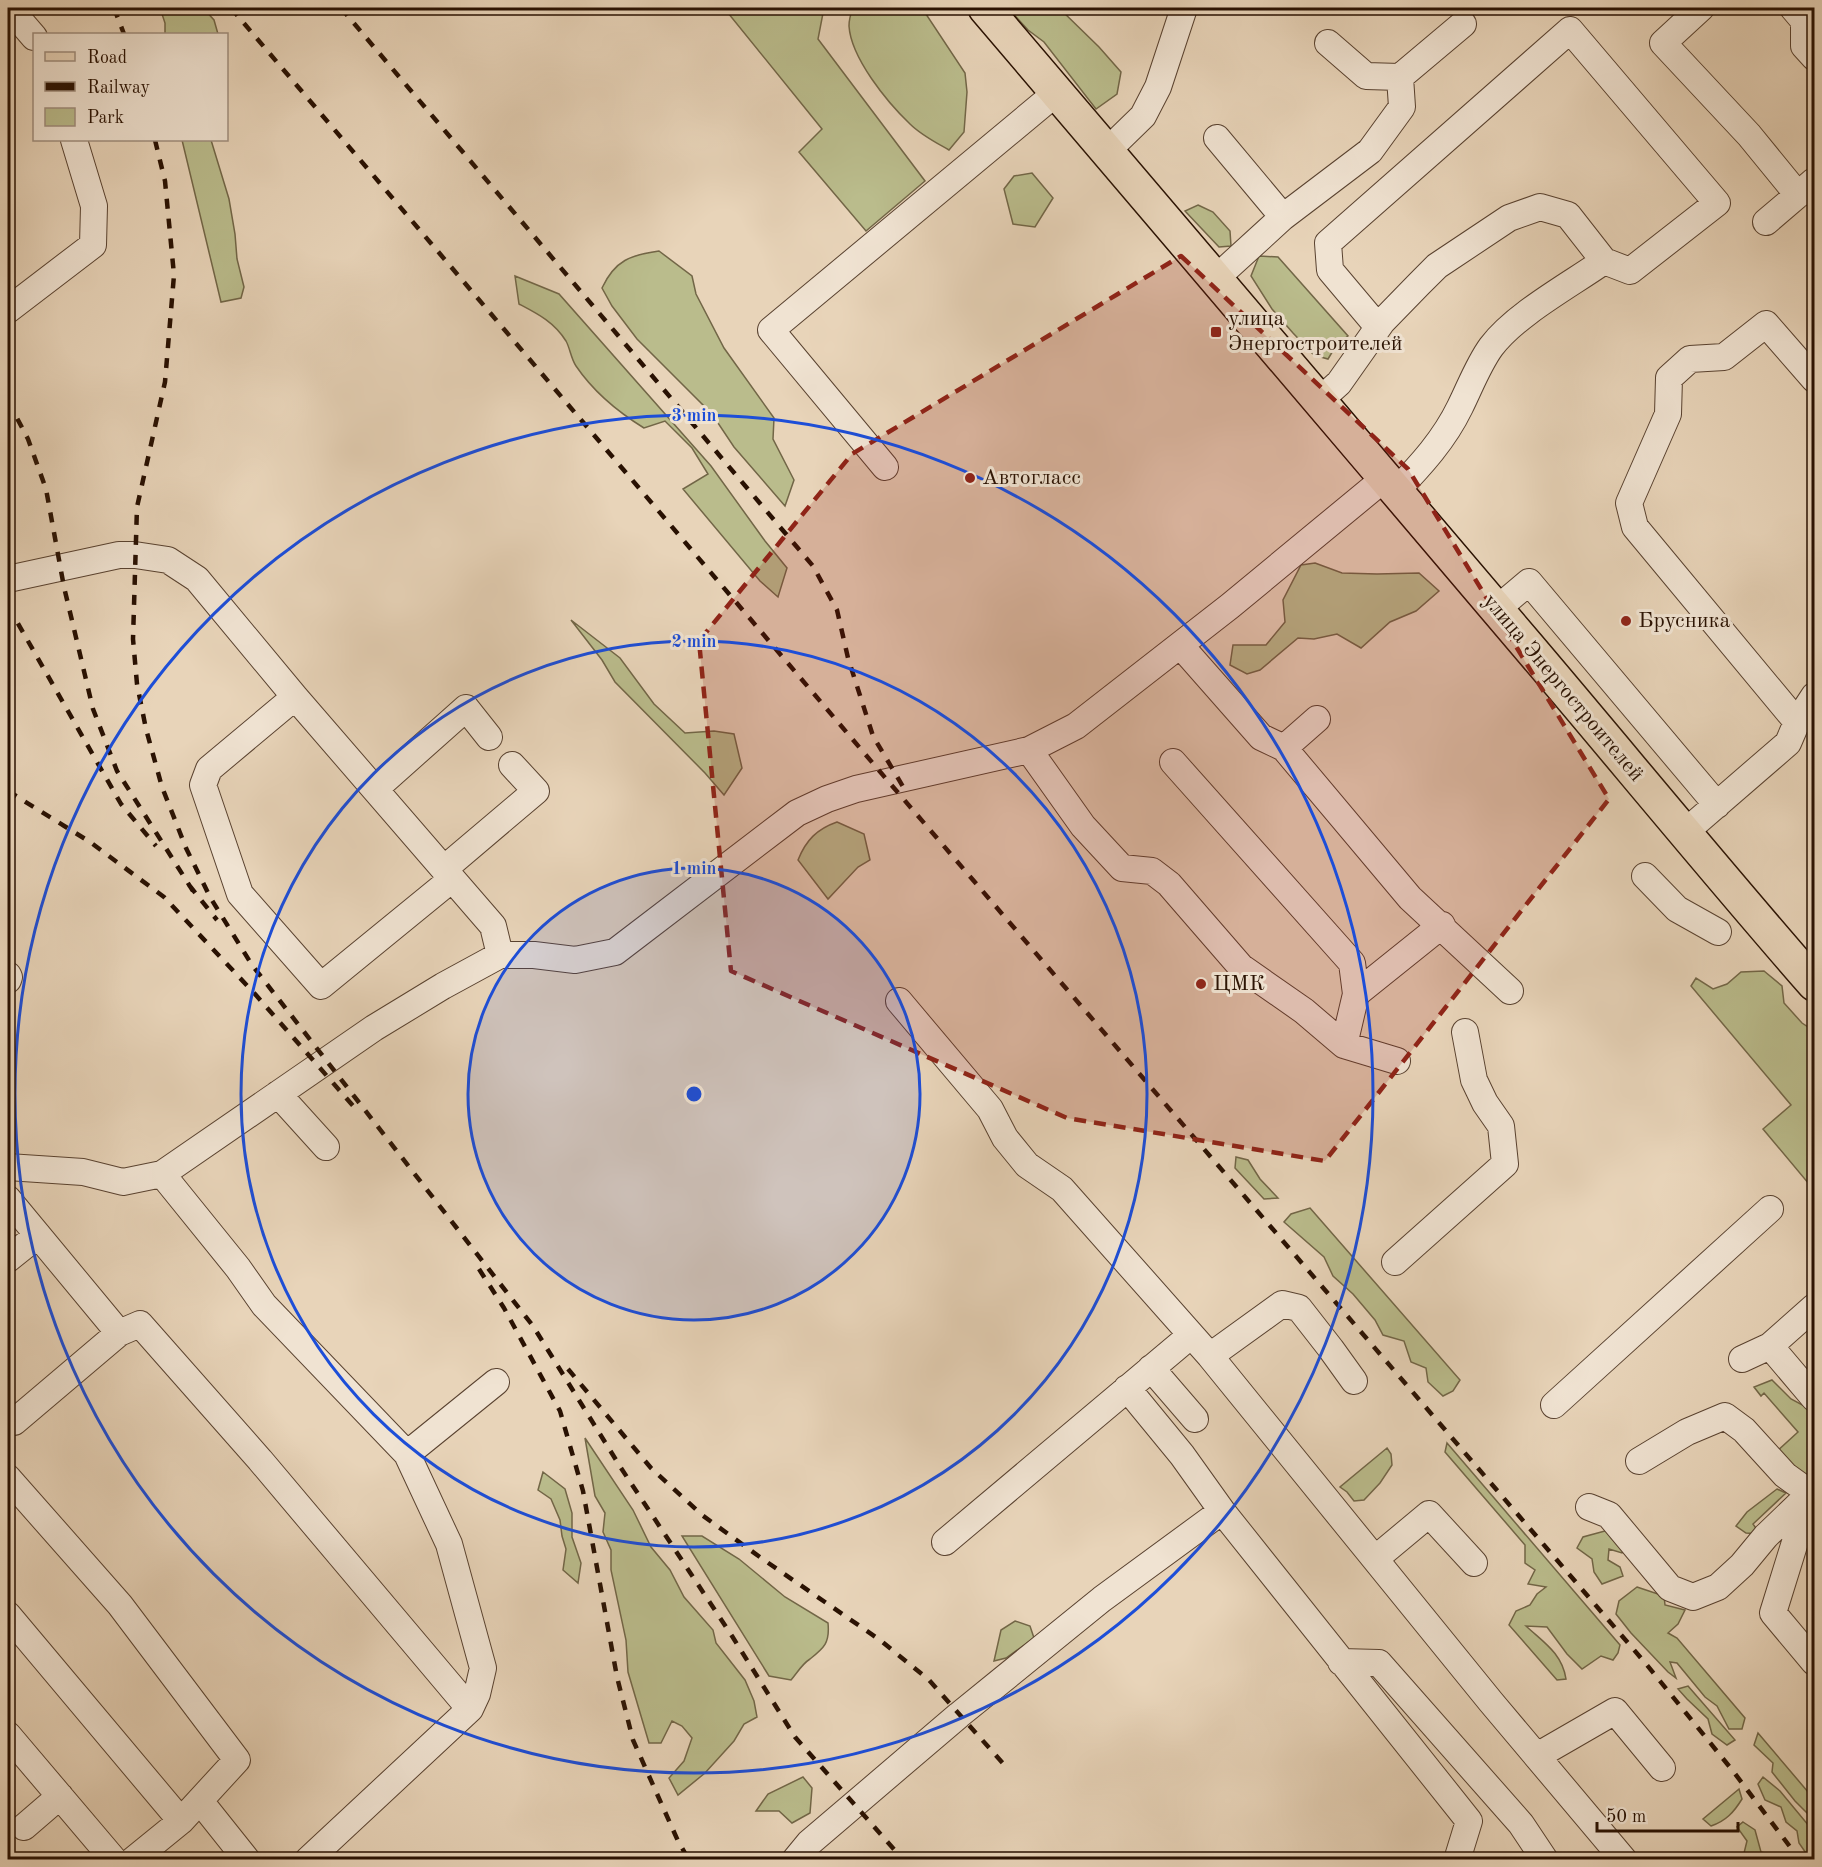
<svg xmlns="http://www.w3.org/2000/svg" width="1822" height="1867" font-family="'Old Standard TT',serif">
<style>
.green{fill:#babc8c;stroke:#726647;stroke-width:1.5}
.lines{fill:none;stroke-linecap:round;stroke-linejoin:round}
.minor-casing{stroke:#594230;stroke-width:28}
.major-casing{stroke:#291102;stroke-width:36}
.minor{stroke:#f0e3d2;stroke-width:26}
.major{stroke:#e8d4b9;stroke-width:33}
.rail{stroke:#291102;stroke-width:4.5;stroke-dasharray:10 10;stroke-linecap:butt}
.marked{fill:#8f2418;fill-opacity:0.2;stroke:#8f2418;stroke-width:4.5;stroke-dasharray:12 8;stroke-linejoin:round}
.ring{fill:none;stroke:#1d4ed8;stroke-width:3}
.poi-dot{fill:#8f2418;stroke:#f0e3d2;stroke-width:2}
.labels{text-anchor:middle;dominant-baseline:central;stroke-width:6;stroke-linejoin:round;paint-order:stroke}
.poi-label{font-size:22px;fill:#291102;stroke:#f0e3d2;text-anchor:start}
.street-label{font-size:22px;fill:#291102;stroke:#f0e3d2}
.centre{fill:#1d4ed8;stroke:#f0e3d2;stroke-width:3}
.ring-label{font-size:18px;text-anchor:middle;font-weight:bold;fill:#1d4ed8;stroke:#f0e3d2;stroke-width:6;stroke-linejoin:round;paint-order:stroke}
</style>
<rect width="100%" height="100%" fill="#e8d4b9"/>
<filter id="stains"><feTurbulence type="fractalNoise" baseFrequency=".00333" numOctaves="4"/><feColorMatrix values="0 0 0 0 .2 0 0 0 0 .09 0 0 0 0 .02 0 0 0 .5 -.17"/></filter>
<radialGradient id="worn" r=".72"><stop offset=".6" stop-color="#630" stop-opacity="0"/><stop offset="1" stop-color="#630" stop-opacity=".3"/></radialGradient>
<!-- green -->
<path class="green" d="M160,8H203L214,20L218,34H165V23Z
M724,8H824L818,39L925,181L866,231L799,152L822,129Z
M853,8H922L965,73L967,92L964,132L949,150C935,142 921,135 910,124C887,102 851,58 849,26C849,20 851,13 853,8Z
M1008,8H1059L1099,47L1121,72L1117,94L1096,109L1044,42L1028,30Z
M182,140H211L229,199L235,234L237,259L244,287L241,298L221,302Z
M1032,173L1053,198L1035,227L1013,224L1004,189L1014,176Z
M1198,205L1213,212L1230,231L1231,246L1219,247L1185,211Z
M659,251L692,276L696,294L724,348L774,418L773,439L794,480L785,506L734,447L712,414L637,339L612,306L602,288C615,260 631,255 659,251Z
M1259,256L1278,257L1348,336L1337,344L1328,359L1314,355L1293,333L1272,309L1251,276Z
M515,276L559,294L711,466L765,541L787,568L778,597L760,581L683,489L708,474L692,448L665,421L644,428C618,412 593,391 576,366C571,359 570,348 566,341C554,322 538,314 519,304Z
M1315,563L1342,573L1377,574L1419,573L1439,591L1416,611L1390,622L1361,648L1337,634L1314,639L1298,638L1260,670L1247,674L1230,665L1233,645H1266L1285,622L1283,600L1301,565Z
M571,620L620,658L654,704L685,733L714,731L734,734L742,768L724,795L705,773L615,682L602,660Z
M837,822L864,834L870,860L858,867L828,899L798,860C806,840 817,829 837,822Z
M1764,971L1782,986L1784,1003L1802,1023L1814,1031V1190L1763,1129L1791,1105L1691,986L1696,978L1713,989L1727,984L1741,972Z
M1236,1157L1248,1160L1260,1179L1278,1198L1264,1199L1235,1168Z
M1310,1208L1460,1380L1453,1391L1443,1396L1428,1382L1426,1368L1411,1362L1404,1341L1383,1335L1375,1320L1353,1294L1333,1276L1324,1257L1284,1222L1291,1214Z
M1772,1380L1791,1399L1810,1409L1814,1416V1468L1806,1475L1795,1471L1776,1452L1798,1432L1764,1393L1761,1396L1754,1387Z
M585,1438L633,1510L651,1547L670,1570L684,1597L713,1630L716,1643L745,1680L754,1701L757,1717L744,1724L734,1741L705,1773L678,1795L669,1778L684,1761L692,1738L682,1726L672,1721L661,1743H649L628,1672L626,1640L611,1570V1550L603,1532L605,1513L595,1496Z
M1447,1443L1620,1645L1618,1653L1613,1660L1601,1656L1582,1669L1567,1654L1547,1627L1526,1626C1543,1642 1562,1653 1566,1679L1557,1680L1509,1625L1516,1611L1530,1605L1537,1594L1546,1587L1528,1584L1535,1570L1525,1563V1545L1445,1452Z
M1387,1448L1391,1454L1392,1465L1380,1483L1364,1500L1354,1501L1347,1492L1340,1487Z
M543,1472L565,1489L572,1513V1537L581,1563L578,1583L563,1570L566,1549L562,1536L560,1520L551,1499L538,1490Z
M1777,1489L1786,1493L1753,1524L1760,1534L1746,1533L1736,1526L1747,1512Z
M1612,1529L1628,1546L1622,1553L1609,1549L1608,1560L1620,1567L1623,1576L1602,1584L1594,1572L1592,1559L1577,1548L1583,1537Z
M682,1536H702L739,1559L785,1597L828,1623C830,1643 824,1648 810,1659C802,1664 797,1673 791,1680L769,1676Z
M1637,1587L1664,1596L1665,1605L1685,1610L1678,1624L1668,1633L1677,1638L1745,1718L1742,1729H1729L1717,1706L1705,1697L1677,1663L1670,1662L1676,1678L1668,1672L1631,1633L1616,1614L1619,1601Z
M1015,1621L1030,1626L1034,1638L1006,1658L994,1661L1001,1630Z
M1688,1686L1735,1740L1727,1745L1712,1734L1708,1719L1687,1699L1678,1689Z
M1758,1733L1814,1799V1820L1795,1801L1772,1772L1773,1763L1754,1745Z
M803,1777L812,1788L810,1813L792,1823L779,1811H756L768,1794Z
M1763,1777L1780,1791L1814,1832V1859H1810L1799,1843L1797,1831L1786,1822L1781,1807L1765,1800L1758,1784Z
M1739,1789L1742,1799C1734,1812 1726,1821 1711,1826L1703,1819Z
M1743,1822L1755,1830L1761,1852L1773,1855L1774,1859H1749L1744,1853L1747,1841L1737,1827Z"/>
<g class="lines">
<!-- minor casing -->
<g class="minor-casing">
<path id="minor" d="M9,8L34,37
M1701,8L1663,43L1749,135L1798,195
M1793,8L1804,21V46L1814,57
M1328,43L1366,76L1400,77
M1217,138L1283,217
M1106,152L1143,116L1158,87L1184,8
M1766,222L1814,181
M1214,280L1283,217L1370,151L1402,107L1400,77L1463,24
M8,310L93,245L94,206L74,140
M1319,401L1339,383L1382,322L1419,284L1437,266L1509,218L1540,207L1568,215L1604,261L1630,271L1717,203L1570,30L1328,243L1330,270L1378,327
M885,467L771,330L1056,93
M1396,491C1421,465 1444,440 1460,407C1470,387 1478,365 1491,347C1516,314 1570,285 1604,261
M8,579L119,555H135L168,560L197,579L295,697L493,926L500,955
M1497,609L1529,582L1717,805
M1180,645L1261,737L1284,748L1410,898L1510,991
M295,697L209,769L203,785L240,894L321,986L452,879
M1797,722L1635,527L1629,503L1668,414L1669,378L1690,359L1724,357L1766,324L1814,379
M1284,748L1317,719
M1029,750L1083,826L1122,868L1152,871L1169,884L1241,967L1304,1011L1344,1045L1397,1061
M1173,762L1352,963L1356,994L1344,1045
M375,789L466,708L489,737
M1684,833L1788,743L1797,722L1814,696
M444,869L536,791L512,765
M1645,876L1677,909L1718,932
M8,975L9,977L8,980
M1356,994L1442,925
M899,1001L990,1109L1005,1138L1027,1165L1062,1189L1210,1356L1491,1702L1624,1860
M278,1094L326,1147
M8,1167L83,1172L123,1182L162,1174L374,1028L443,986L500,955H534L575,960L615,952L797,813L827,799L856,789L1029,750L1076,726L1230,606L1385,478
M162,1174L238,1268L264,1305L407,1454L449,1544L483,1668L477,1694L470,1709
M8,1199L119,1333L14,1422
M8,1259L38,1235
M1395,1262L1505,1164L1501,1126L1485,1103L1474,1080L1465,1032
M119,1333L140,1324L260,1460L470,1709L308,1860
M1770,1346L1814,1398
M1210,1356L1282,1304L1299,1308L1331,1349L1354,1381
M1742,1359L1770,1346L1814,1307
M1151,1368L1195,1419
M1554,1405L1770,1209
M407,1454L496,1382
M1639,1461L1687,1432L1725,1416L1744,1430L1785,1475L1810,1493
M8,1478L120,1605L237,1760L181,1821L133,1860
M1809,1497L1773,1613L1814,1662
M1589,1507L1609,1515L1670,1588L1693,1597L1718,1587L1742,1565L1766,1536L1814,1490
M1222,1511L1469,1821L1457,1860
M945,1542L1190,1336
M1375,1559L1429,1514L1474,1563
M8,1615L181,1821
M1341,1662L1379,1663L1521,1824L1545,1860
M8,1735L114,1860
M1537,1756L1615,1711L1662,1768
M200,1801L247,1860
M24,1827L60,1796
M795,1860L809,1843L959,1715L1102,1599L1222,1511L1182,1455L1127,1388"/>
</g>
<!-- major casing -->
<g class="major-casing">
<path id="major" d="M985,8C1164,221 1347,432 1527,645C1623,758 1717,873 1814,984"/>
</g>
<!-- minor -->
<use href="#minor" class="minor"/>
<!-- major -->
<use href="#major" class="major"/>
<!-- rail -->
<path class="rail" d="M114,8L124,34
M231,8L888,781L1647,1665L1733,1771L1800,1860
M341,8L813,566L837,610L848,658L873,736L905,790
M155,140L165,181L174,275L165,382L137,507L133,639L137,684L146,729L162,787L186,848L210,897L252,965L533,1326L621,1468L732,1636L795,1737L899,1855
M8,401L28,439L46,489L64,587L93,709L117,771L193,891
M8,606L121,804L156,846
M8,791L90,842L164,897L255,994L355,1108
M189,885L217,920
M479,1269L504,1308L560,1411L583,1491L617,1677L633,1740L678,1841L689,1860
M568,1369L651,1468L702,1515L764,1560L880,1640L929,1680L1007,1768"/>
</g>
<!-- marked area -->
<path class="marked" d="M1181,256L1408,469L1609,799L1325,1161L1067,1118L731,971L699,641L852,454Z"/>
<!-- distance rings -->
<circle cx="694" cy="1094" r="226" fill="#1d4ed8" fill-opacity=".12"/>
<g class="ring">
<circle cx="694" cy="1094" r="226"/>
<circle cx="694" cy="1094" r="453"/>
<circle cx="694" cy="1094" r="679"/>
</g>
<!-- markers -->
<g class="poi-dot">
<rect x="1210" y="326" width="12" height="12" rx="3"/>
<circle cx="970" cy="478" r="6"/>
<circle cx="1626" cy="621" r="6"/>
<circle cx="1201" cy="984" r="6"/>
</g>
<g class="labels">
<!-- poi labels -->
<g class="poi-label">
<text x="1228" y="319">улица<tspan x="1228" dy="25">Энергостроителей</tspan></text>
<text x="982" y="478">Автогласс</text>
<text x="1638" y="621">Брусника</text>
<text x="1213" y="984">ЦМК</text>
</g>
<!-- street labels -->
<g class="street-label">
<text transform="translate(1563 688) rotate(50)">улица Энергостроителей</text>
</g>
</g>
<circle cx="694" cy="1094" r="9" class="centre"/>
<g class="ring-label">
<text x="694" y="421">3 min</text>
<text x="694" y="647">2 min</text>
<text x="694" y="874">1 min</text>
</g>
<!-- margin -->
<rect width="1822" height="1867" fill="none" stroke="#e8d4b9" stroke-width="30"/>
<rect x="9" y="9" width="1804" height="1849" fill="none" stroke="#291102" stroke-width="3"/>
<rect x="15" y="15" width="1792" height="1837" fill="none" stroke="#291102" stroke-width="1.5"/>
<!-- legend -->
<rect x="33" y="33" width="195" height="108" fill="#f0e3d2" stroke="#a08f7f" stroke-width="1.5"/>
<rect x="45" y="52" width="30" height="9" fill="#e8d4b9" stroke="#a08f7f" stroke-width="1.5"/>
<text x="87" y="63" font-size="18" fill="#291102">Road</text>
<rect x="45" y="82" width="30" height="9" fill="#291102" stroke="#a08f7f" stroke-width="1.5"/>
<text x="87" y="93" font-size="18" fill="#291102">Railway</text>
<rect x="45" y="108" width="30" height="18" fill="#babc8c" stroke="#a08f7f" stroke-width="1.5"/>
<text x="87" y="123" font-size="18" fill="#291102">Park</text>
<!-- scale -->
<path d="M1597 1822v9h141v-9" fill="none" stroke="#291102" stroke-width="3"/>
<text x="1606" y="1822" font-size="18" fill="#291102" stroke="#f0e3d2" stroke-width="4.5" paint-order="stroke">50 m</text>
<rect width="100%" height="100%" filter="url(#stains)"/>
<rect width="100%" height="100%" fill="url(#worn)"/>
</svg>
